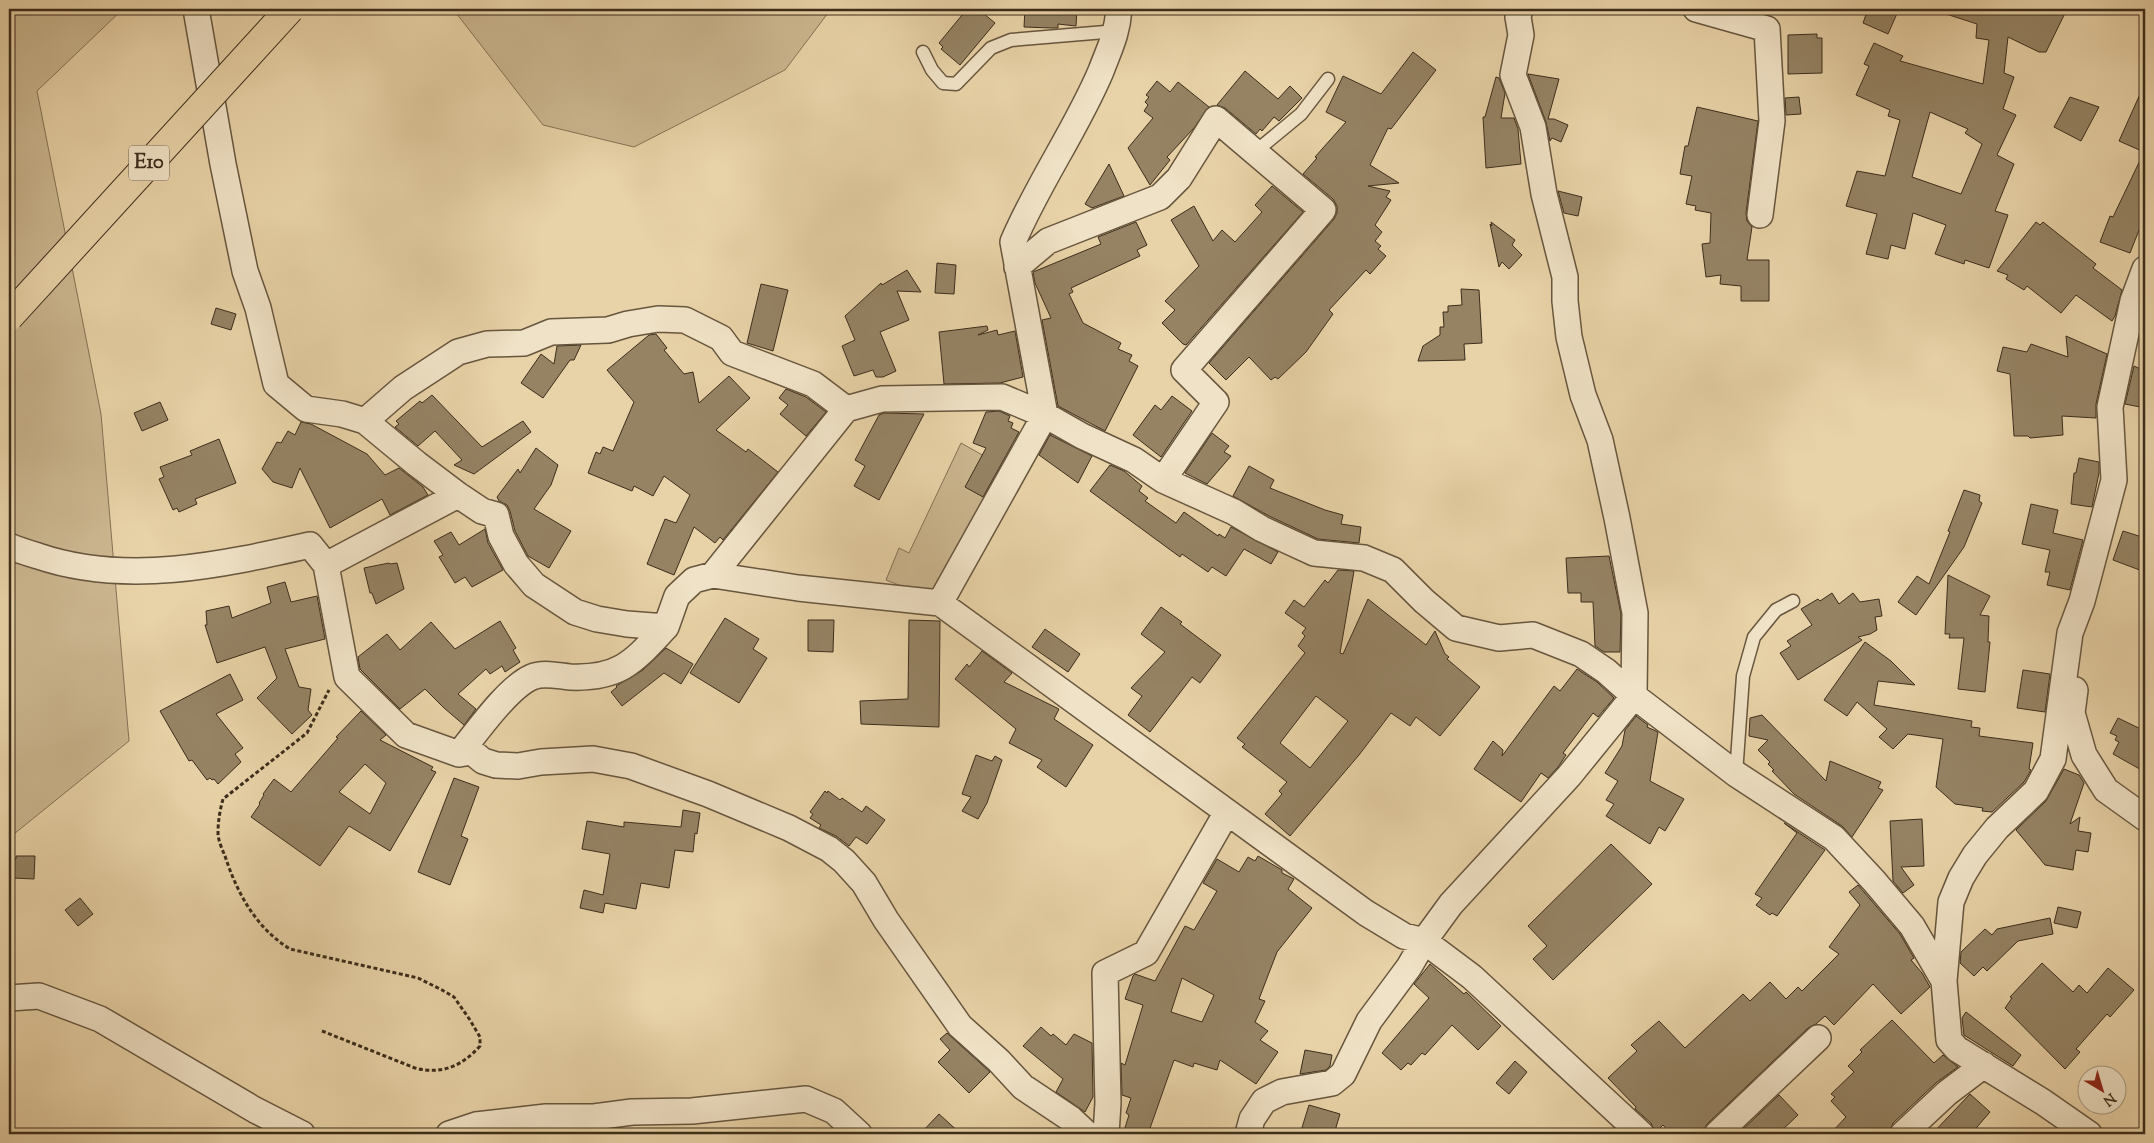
<svg xmlns="http://www.w3.org/2000/svg" width="2154" height="1143" font-family="'Sorts Mill Goudy',serif">
<style>
.green{fill:#cbb68f;stroke:#847255}
.building{fill:#958364;stroke:#3c2d1b;fill-rule:evenodd}
.lines{fill:none;stroke-linecap:round;stroke-linejoin:round}
.lane-casing{stroke:#67563e;stroke-width:15}
.street-casing{stroke:#67563e;stroke-width:28}
.path{stroke:#3c2d1b;stroke-width:3;stroke-dasharray:4 2.5;stroke-linecap:butt}
.lane{stroke:#f0e2c6;stroke-width:12}
.street{stroke:#f0e2c6;stroke-width:25}
.highway-bridge-casing{stroke:#3c2d1b;stroke-width:30;stroke-linecap:butt}
.highway-bridge{stroke:#e8d2a7;stroke-width:28}
.labels{text-anchor:middle;dominant-baseline:central;stroke-width:4.5;stroke-linejoin:round;paint-order:stroke}
.shield{fill:#f0e2c6;stroke:#72634e;stroke-width:1}
.shield-label{font-size:20px;font-weight:bold;fill:#3c2d1b}
</style>
<rect width="100%" height="100%" fill="#e8d2a7"/>
<filter id="stains"><feTurbulence type="fractalNoise" baseFrequency=".004" numOctaves="4"/><feColorMatrix values="0 0 0 0 .2 0 0 0 0 .09 0 0 0 0 .02 0 0 0 .5 -.17"/></filter>
<radialGradient id="worn" r=".72"><stop offset=".6" stop-color="#630" stop-opacity="0"/><stop offset="1" stop-color="#630" stop-opacity=".3"/></radialGradient>
<!-- green -->
<path class="green" d="M9,9H123L37,91L101,414L129,741L9,838Z
M453,9H831L785,70L634,147L543,125Z
M961,443L1009,470L942,588L919,593L886,580L899,548L909,553Z"/>
<!-- building -->
<path class="building" d="M967,9H978L995,23L960,65L941,49L943,47L939,43Z
M1025,9H1077L1076,26L1058,24V28H1052L1024,27Z
M1868,9H1899L1888,34L1863,23Z
M1943,9H2067L2046,52H2039L2008,37L2004,73L2014,77L2003,109L2016,115L1997,155L2014,164L1995,211L2008,215L1989,268L1965,260L1964,264L1935,254L1946,225L1913,213L1905,249L1891,245L1888,259L1866,254L1877,214L1846,206L1857,171L1885,176L1900,120L1888,116L1890,110L1856,95L1869,66L1864,64L1874,43L1903,56L1900,61L1983,84L1989,40L1976,38L1977,24L1943,13ZM1930,112L1968,129L1965,133L1982,144L1961,194L1912,177Z
M1817,34V38H1822V73L1788,74V35Z
M1413,52L1436,70L1391,129L1388,128L1370,165L1399,183L1368,186L1390,191L1386,197L1391,200L1375,225L1382,232L1375,241L1381,246L1378,249L1386,256L1370,274L1366,270L1329,310L1333,314L1306,352L1278,379L1275,377L1271,380L1249,357L1226,380L1209,363L1334,219L1337,213V206L1333,199L1303,174L1317,158L1315,157L1346,122L1326,112L1343,76L1381,94Z
M1245,71L1278,99L1290,86L1302,98L1279,121L1274,117L1262,131L1260,129L1256,134L1225,108L1217,105Z
M1528,74L1559,79L1548,119H1554L1568,125L1561,142L1552,138L1550,141L1546,122Z
M1496,77L1499,78L1505,93L1501,118H1514L1518,129L1521,164L1486,168L1483,117H1485Z
M1157,81L1170,92L1178,82L1209,107L1194,128L1167,157L1170,160L1150,185L1128,148L1153,118L1144,111L1148,105L1145,102L1149,97L1146,95Z
M2145,83V215L2130,253L2100,242L2110,216L2113,217L2144,152L2119,141Z
M1799,97L1801,114L1786,115L1785,98Z
M2070,97L2099,107L2081,141L2054,127Z
M1697,107L1758,121L1746,213L1747,221L1752,227L1747,260H1769V301H1741V286L1720,284L1721,275L1706,277L1702,244L1710,243L1711,213L1695,210L1696,206L1686,204L1692,176L1680,174L1685,146H1688Z
M1109,164L1124,196L1092,208L1085,204Z
M1272,186L1303,212L1186,345L1183,344L1162,323L1175,310L1165,301L1199,266L1171,220L1194,206L1213,241L1222,230L1235,242L1262,212L1255,205Z
M1558,191L1582,197L1578,216L1564,213Z
M1136,222L1147,245L1137,250L1140,256L1071,288L1073,292L1069,294L1083,323L1121,343L1118,349L1132,355L1129,361L1138,366L1105,431L1058,406L1042,320L1051,318L1035,283L1033,272L1101,244L1098,237Z
M1491,222L1515,240L1512,245L1522,255L1509,269L1502,262L1499,267L1490,224L1492,226Z
M2036,222L2040,225L2043,222L2096,264L2093,268L2122,290L2115,316L2112,321L2076,295L2061,313L2027,286L2024,290L2006,279L2008,275L1997,271Z
M937,263L956,265L954,294L935,293Z
M907,270L921,292L897,291L909,320L880,332L896,371L883,377H876L873,370L854,376L842,346L855,340L845,316L881,283L882,285Z
M761,284L788,290L773,351L747,343Z
M1461,289L1479,290L1482,343L1464,344L1465,360L1418,361L1423,346L1440,335V327H1444L1443,312H1448V306L1462,305Z
M216,308L236,314L231,330L211,324Z
M987,326L988,330L978,335L997,330L998,335L1015,331L1023,377L1000,383L944,384L939,332Z
M656,334L667,348L664,350L684,374L693,372L699,403L729,376L750,398L716,430L746,452L748,449L778,472L723,540L720,537L715,543L694,527L674,575L647,564L665,519L676,523L690,495L664,476L653,496L634,486L632,491L588,473L596,452L600,454L603,447L613,451L634,402L607,370L649,335Z
M2066,336L2107,354L2096,404V418L2062,416L2063,435L2030,438L2028,436H2014L2010,374L1997,371L2003,347L2027,352L2031,344L2068,357Z
M581,345L574,360H570L543,398L521,383L541,354L554,364L557,346Z
M2134,366L2145,371V408L2125,404Z
M786,389L806,397L826,412L806,436L780,414L788,405L779,398Z
M432,395L482,447L523,421L531,432L474,474L454,465L462,460L435,431L418,446L395,427L399,424L396,421L420,401L422,403Z
M1172,396L1192,411L1161,457L1133,435L1155,405L1161,410Z
M160,402L168,420L142,431L134,413Z
M999,411L1010,416L1008,421L1013,423L1011,428L1019,432L983,497L965,487L986,448L973,443L986,412Z
M884,413L924,414L879,500L854,486L865,466L855,460L879,415Z
M301,422L311,424L367,454L385,475L399,468L423,487L428,495L390,515L382,499L330,528L300,468L292,488L273,482L262,469L277,442L281,443L288,431L295,435Z
M1212,433L1229,446L1224,452L1231,456L1207,484L1185,473Z
M1050,435L1092,456L1078,483L1039,455Z
M219,439L236,483L195,499L197,504L179,512L177,508L173,510L159,479L164,477L160,467L192,455L190,451Z
M536,448L558,465L551,485L534,509L571,531L549,568L528,556L515,531L510,511L507,505L499,501L497,497L518,469L520,473Z
M2079,458L2099,462V473L2092,507L2071,504L2074,473H2076Z
M1110,465L1124,471L1142,486L1139,491L1148,498L1145,501L1176,523L1184,512L1218,536L1219,534L1225,538L1231,527L1278,552L1271,564L1244,549L1226,576L1212,567L1208,572L1182,554L1180,557L1090,491Z
M1249,466L1274,480L1270,488L1325,510L1343,515L1341,524L1361,527L1359,543L1318,539L1269,516L1233,496Z
M1964,490L1980,495L1979,501L1982,503L1964,547L1916,615L1898,602L1917,576L1929,584L1950,532L1948,531Z
M2031,504L2058,510L2053,533L2083,540L2070,590L2047,585L2050,572H2045L2050,550L2022,544Z
M485,529L488,543L503,570L472,587L465,577L455,583L439,557L443,555L434,541L451,532L459,545Z
M2123,531L2145,538V572L2113,560Z
M1609,556L1621,614L1620,652H1604L1595,646L1593,602H1581V593H1568L1566,558Z
M389,563L390,564L397,563L404,589L376,604L372,593H370L364,568Z
M1338,570L1354,571L1340,653L1343,654L1368,599L1426,645L1435,631L1445,654L1449,657L1447,659L1480,687L1440,736L1416,717L1410,726L1391,713L1359,755L1290,836L1265,814L1282,794L1279,791L1287,782L1242,747L1245,744L1237,738L1305,653L1298,646L1305,636L1302,633L1306,628L1285,613L1294,600L1304,607L1325,580L1328,583ZM1316,696L1348,721L1310,768L1280,743Z
M1948,575L1990,596L1980,615L1989,616L1988,642H1990L1985,692L1958,689L1964,638H1949L1950,634H1945Z
M285,582L291,602L317,596L325,639L285,649L299,687L311,689L308,710L312,715L292,734L257,698L277,678L265,647L217,663L205,625H207L206,611L229,606L232,618L271,603L267,587Z
M1832,593L1839,604L1853,593L1860,602L1879,599L1882,616L1875,617L1877,630L1870,634L1858,637L1862,640L1798,680L1780,653L1791,646L1787,641L1812,625L1801,609L1818,599L1820,601Z
M1161,607L1182,622L1180,624L1221,655L1200,683L1192,677L1150,732L1128,715L1142,696L1131,688L1165,652L1141,634Z
M725,618L759,639L753,649L767,658L739,703L690,673Z
M808,620H834L833,652L808,651Z
M909,620L940,621L939,727L861,724L860,701L908,699Z
M500,621L516,648L513,650L520,662L505,672L502,666L490,674L486,669L458,694L476,709L464,725L444,708L425,689L400,709L360,669L358,657L387,634L400,650L431,622L455,649Z
M1045,629L1080,654L1068,672L1032,647Z
M1865,642L1891,661L1915,685L1878,681L1874,705L1972,721L1971,727L1980,728L1979,736L2033,743L2029,769L2031,770L2024,782L1992,812L1982,811L1983,808L1955,804L1936,787L1943,739L1908,734L1893,749L1879,737L1887,729L1857,702L1847,716L1824,700Z
M666,648L693,664L681,684L664,673L622,706L611,692L617,687L616,686L643,670Z
M982,651L1012,673L1004,682L1059,709L1054,719L1093,745L1066,787L1037,767L1042,760L1009,743L1016,729L955,679L967,664L969,667Z
M1577,669L1597,682L1614,698L1598,717L1593,713L1563,753L1566,755L1558,767L1548,778L1541,773L1521,802L1474,769L1493,741L1503,750L1502,756L1554,686L1560,691Z
M2023,670L2050,674L2045,712L2017,708Z
M230,674L243,700L216,714L243,748L235,754L241,762L218,784L214,779L212,780L210,778L207,780L192,760L189,761L160,711Z
M361,711L386,735L380,740L433,767L431,770L436,772L390,851L349,826L320,866L251,817L260,804L259,803L264,795L263,794L274,779L291,792L338,738L336,737ZM365,764L386,783L370,814L339,792Z
M1762,715L1826,781L1830,761L1881,782L1878,788L1883,790L1852,837L1842,826L1794,794L1772,771L1774,770L1768,764L1770,762L1758,750L1768,740L1749,736L1750,718Z
M1636,716L1648,725L1647,727L1658,732L1650,781L1684,799L1665,831L1659,827L1650,844L1606,816L1614,804L1606,800L1618,781L1605,773L1622,746L1625,730Z
M2118,718L2145,731V772L2113,754L2119,742L2115,740L2117,736L2110,733Z
M976,755L992,761L995,756L1002,760L987,803L978,819L962,811L971,797L962,794Z
M2064,769L2079,775L2084,783L2070,824L2080,817L2078,831L2091,833L2088,852L2076,850L2073,870L2045,865L2016,830L2046,801Z
M454,778L479,787L461,836L468,839L450,885L418,872Z
M825,791L827,793L828,791L840,800L842,798L862,812L866,806L885,820L867,844L856,837L849,846L836,836L819,828L821,825L810,818L813,814L810,812Z
M683,810L700,813L697,834L695,833L693,852L675,850L669,888L641,883L636,909L605,903L603,913L580,908L584,890L603,895L610,854L582,849L587,821L624,827V822L681,827Z
M1922,819L1924,866L1901,867L1914,885L1903,893L1893,881L1890,821Z
M1784,823L1825,850L1777,916L1772,913L1770,915L1756,905L1762,898L1755,894L1797,833Z
M1611,844L1652,884L1553,980L1533,959L1547,946L1528,926Z
M16,856H35L34,879L13,878L14,859H16Z
M1258,856L1282,870V873L1294,879L1288,889L1312,908L1277,952L1259,999L1265,1001L1255,1022L1268,1031L1260,1040L1278,1052L1256,1084L1220,1060L1217,1070L1194,1063L1193,1067L1174,1060L1148,1134H1123L1129,1115L1126,1113L1131,1098L1122,1095L1121,1063L1125,1065L1143,1005L1125,999L1133,976L1135,974L1155,981L1185,926L1194,930L1217,891L1203,883L1217,859L1239,872L1248,857L1255,861ZM1182,978L1214,995L1202,1022L1171,1012Z
M1858,885L1900,934L1914,958L1911,960L1922,973L1930,987L1901,1014L1873,984L1834,1025L1825,1016L1816,1024L1808,1028L1707,1124L1703,1134H1671L1663,1125L1655,1133L1651,1123L1635,1109L1636,1107L1608,1078L1637,1051L1631,1045L1659,1021L1685,1048L1743,994L1750,1001L1770,982L1786,999L1798,987L1802,991L1839,954L1829,947L1860,905L1849,892Z
M80,898L93,914L78,926L65,910Z
M2058,907L2081,912L2077,928L2054,923Z
M2050,918L2053,934L2018,941L1987,971L1983,967L1974,976L1960,963L1961,952L1985,929L1992,935L1997,929Z
M2042,963L2073,992L2079,985L2087,993L2108,968L2134,990L2110,1017L2107,1014L2076,1049L2080,1052L2065,1069L2005,1008L2012,998L2010,997Z
M1430,964L1464,994L1466,992L1501,1026L1478,1050L1452,1025L1425,1055L1422,1053L1411,1065L1408,1063L1401,1070L1382,1053L1429,998L1414,984Z
M1966,1012L2021,1055L2013,1066L1964,1035L1962,1018Z
M1892,1020L1934,1063L1943,1055L1958,1067L1937,1082L1893,1123L1889,1134H1830L1846,1117L1831,1101L1835,1097L1831,1094L1854,1072L1848,1066L1862,1052L1860,1050Z
M1041,1027L1051,1036L1053,1034L1066,1045L1074,1034L1092,1043L1093,1097L1085,1112L1056,1092L1063,1079L1023,1046Z
M947,1033L990,1072L969,1093L938,1062L950,1050L940,1039Z
M1305,1050L1332,1055L1330,1066L1326,1070L1300,1074Z
M1515,1061L1527,1072L1509,1094L1496,1083Z
M1970,1094L1990,1112L1971,1134H1932Z
M1779,1095L1798,1115L1778,1134H1738Z
M1309,1105L1340,1114L1334,1134H1300Z
M939,1114L961,1134H920Z"/>
<g class="lines">
<!-- lane casing -->
<g class="lane-casing">
<path id="lane" d="M923,52L932,70L943,83L956,84L991,48L1011,40L1117,31
M1255,152L1301,114L1328,79
M1736,774L1743,676L1754,637L1776,610L1793,601"/>
</g>
<!-- street casing -->
<g class="street-casing">
<path id="street" d="M196,9L223,164L245,271L258,308L276,384L306,409L342,414L365,421L417,464L458,495L482,511L496,515L501,536L516,564L534,585L575,612L597,619L627,624L666,627L677,596L694,580L713,575L798,588L940,603L1366,913L1404,936L1424,941L1472,977L1641,1134
M1696,9L1767,29L1772,121L1760,215
M1017,267L1048,241L1160,197L1179,178L1216,119L1323,210L1184,370L1216,402L1163,480
M365,421L403,388L458,352L487,344L524,343L551,332L608,330L628,324L658,319L685,320L721,338L732,353L813,384L846,409
M9,546C18,550 28,553 38,556C126,586 221,565 310,545L326,565L458,495
M326,565L347,677L406,735L459,754L472,752L483,761L496,765L518,766L541,762L593,759L631,766L708,794L789,828L829,849L844,861L864,883L886,920L960,1026L999,1061L1023,1087L1071,1119L1087,1134
M713,575L846,409L882,399L1002,397L1045,415L1082,436L1134,460L1163,480L1234,512L1262,529L1314,553L1364,558L1393,570L1424,601L1456,628L1499,638L1533,635L1581,654L1606,671L1634,696L1736,774L1834,838L1874,881L1912,926L1944,981
M940,603L1045,415L1013,242C1038,183 1076,130 1101,71C1110,47 1117,35 1119,9
M2075,690L2072,713L2084,755L2106,790L2145,818
M459,754C476,733 508,687 532,677C543,672 558,676 570,677C621,679 634,661 666,627
M9,998L39,996L100,1019L255,1110L302,1134
M449,1134L476,1125L546,1117H594L632,1112L692,1111L806,1099L834,1111L859,1134
M1106,1134L1108,1103L1105,973L1146,953L1227,812
M1248,1134L1252,1119L1264,1101L1282,1092L1332,1083L1343,1074L1369,1021L1409,967L1424,941L1451,904L1569,776L1634,696L1635,613L1617,518L1600,440L1583,395L1569,337L1565,301V277L1544,194L1533,127L1513,75L1521,35L1518,17L1520,9
M1717,1134L1818,1038
M1903,1134L1947,1093L1984,1065
M2089,1134L2043,1102L1957,1049L1949,1040L1944,981L1951,902L1961,878L1975,855L1997,828L2036,791L2053,759L2070,633L2082,601L2114,480L2110,407L2133,301L2145,269"/>
</g>
<!-- path -->
<path class="path" d="M322,1031L415,1068C442,1075 462,1066 480,1046V1037L470,1020L454,997L442,990L418,978L290,949C256,928 237,893 225,856C222,849 218,840 218,833C218,821 220,810 223,799L307,733L329,690"/>
<!-- lane -->
<use href="#lane" class="lane"/>
<!-- street -->
<use href="#street" class="street"/>
<!-- highway-bridge casing -->
<g class="highway-bridge-casing">
<path id="highway-bridge" d="M9,317L290,9"/>
</g>
<!-- highway-bridge -->
<use href="#highway-bridge" class="highway-bridge"/>
</g>
<g class="labels">
<!-- shield labels -->
<rect class="shield" x="129" y="145.5" width="40" height="35" rx="4"/>
<g class="shield-label">
<text x="149" y="163">E10</text>
</g>
</g>
<!-- margin -->
<rect width="2154" height="1143" fill="none" stroke="#e8d2a7" stroke-width="30"/>
<rect x="10" y="10" width="2134" height="1123" fill="none" stroke="#3c2d1b" stroke-width="2.5"/>
<rect x="15" y="15" width="2124" height="1113" fill="none" stroke="#3c2d1b"/>
<!-- north arrow -->
<g transform="translate(2102 1090) rotate(142)"><circle r="24" fill="#f0e2c6" stroke="#a89a82"/>
<path d="M0-4L9 19L0 12L-9 19Z" fill="#8f2418"/>
<text y="-8" font-size="14" font-weight="bold" text-anchor="middle" fill="#3c2d1b">N</text>
</g>
<rect width="100%" height="100%" filter="url(#stains)"/>
<rect width="100%" height="100%" fill="url(#worn)"/>
</svg>
